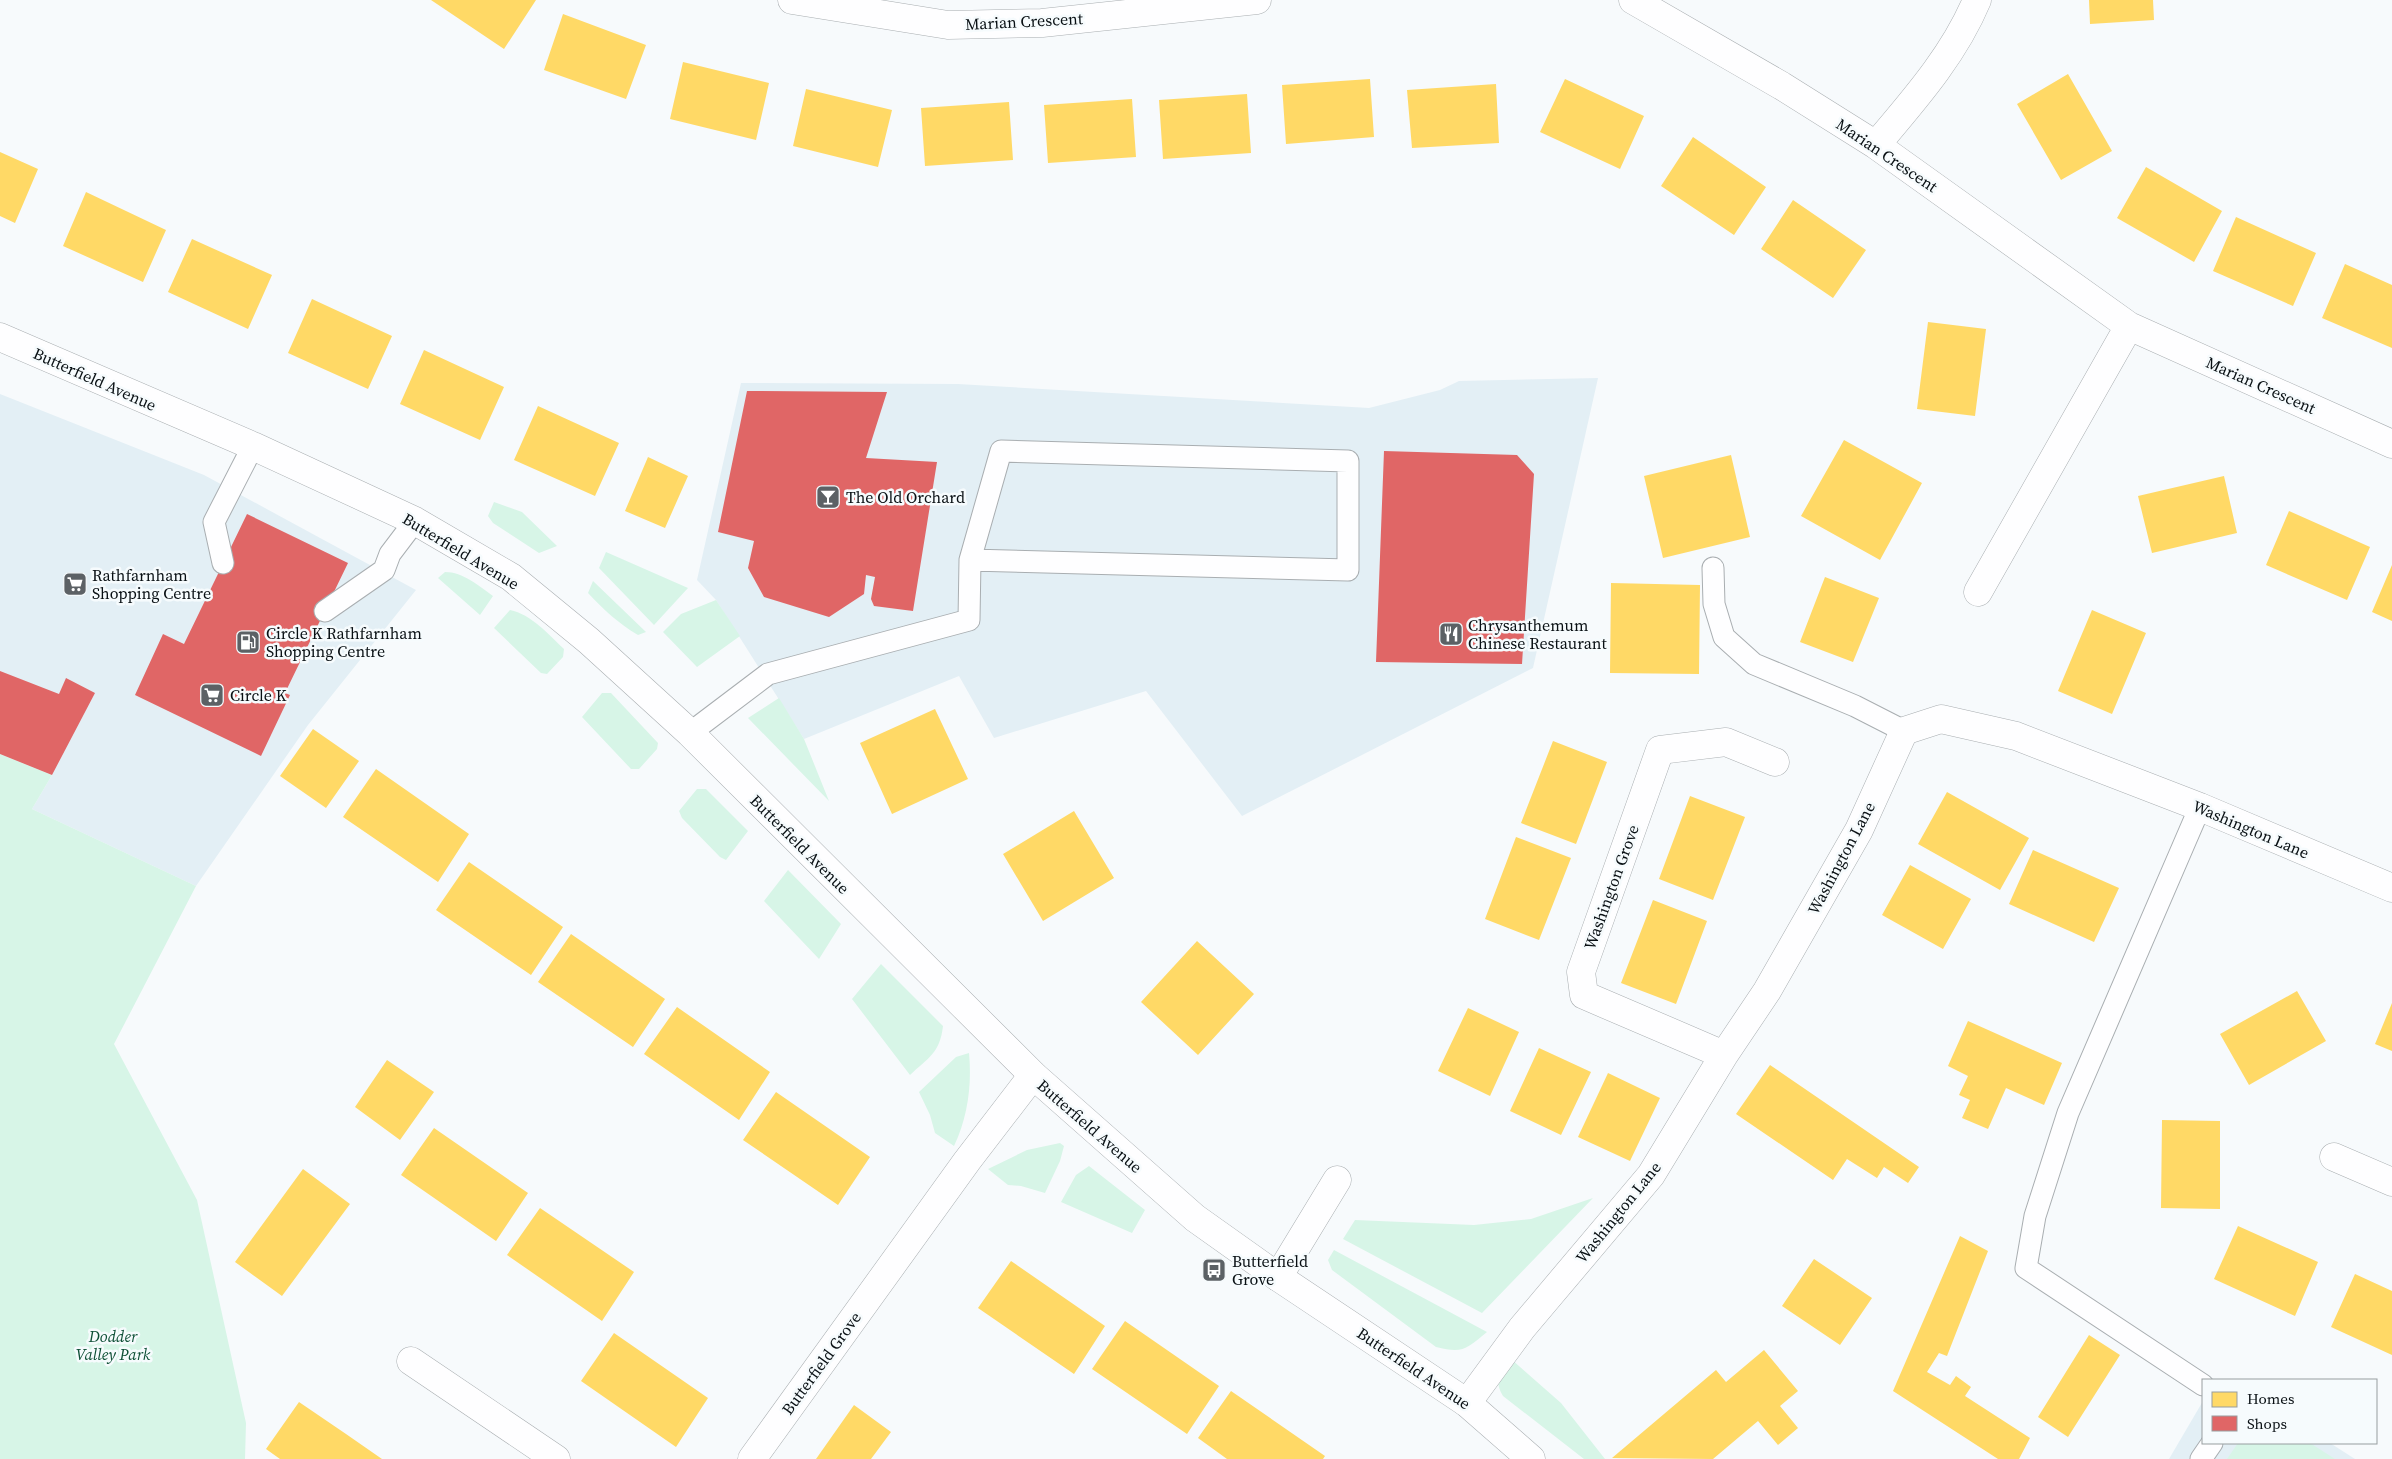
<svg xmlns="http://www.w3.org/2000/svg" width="2392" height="1459" font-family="'Source Serif 4',serif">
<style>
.built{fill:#e3eff5}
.green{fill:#d7f5e7}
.homes{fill:#ffd966}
.shops{fill:#e06666}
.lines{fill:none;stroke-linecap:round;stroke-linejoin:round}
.service-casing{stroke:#a9aeb1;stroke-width:23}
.minor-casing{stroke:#a9aeb1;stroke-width:29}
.secondary-casing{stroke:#a9aeb1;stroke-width:29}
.service{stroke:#fefeff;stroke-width:21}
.minor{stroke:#fefeff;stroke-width:28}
.secondary{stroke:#fefeff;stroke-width:28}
.labels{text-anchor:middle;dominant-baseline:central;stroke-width:5;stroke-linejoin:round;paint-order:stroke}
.street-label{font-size:16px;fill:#080f13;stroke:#f6fbfd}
.poi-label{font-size:16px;fill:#080f13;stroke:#f6fbfd;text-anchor:start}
.park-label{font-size:16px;font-style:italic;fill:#0e5036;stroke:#f6fbfd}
</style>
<rect width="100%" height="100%" fill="#f7fafc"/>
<!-- built -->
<path class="built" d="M1598,378L1533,668L1242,816L1146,691L994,738L959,676L804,739L716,600L697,580L741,383L958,384L1369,408L1440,390L1459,381Z
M0,394L204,475L416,590L308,725L196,886L32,809L52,775L0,754Z
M2203,1401V1443H2330L2355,1459H2169Z"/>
<!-- green -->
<path class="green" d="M494,502L522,512L557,546L539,553L493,523L488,516Z
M606,552L688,588L654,625L599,568Z
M445,572C463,572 479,586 493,596L480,615L438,578Z
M593,581L646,632L638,635C619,624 603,609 588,593Z
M716,600L740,636L697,667L663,632L681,614Z
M510,610C531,614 549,635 564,649L563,657L547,674L541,673L494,628Z
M602,693H611L658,743L657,749L639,769H631L582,717Z
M779,698L804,739L829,801L748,718Z
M0,754L52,775L32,809L196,886L114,1044L197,1200L246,1423L245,1459H0Z
M697,789H706L748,831L726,860L720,857L682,818L679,811Z
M788,870L841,924L819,959L764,901Z
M881,964L943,1026C940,1053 928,1058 910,1075L852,999Z
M969,1053C972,1084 968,1117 954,1146L935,1133L930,1115L919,1092L956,1057Z
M1060,1143L1064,1146L1060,1161L1045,1193L1021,1186L1008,1185L988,1169L1027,1150Z
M1089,1166L1145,1210L1132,1233L1061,1202L1076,1175Z
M1593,1198L1482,1313L1343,1239L1355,1220L1474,1225L1531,1219Z
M1334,1250L1487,1332C1466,1349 1463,1354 1436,1347L1332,1270L1328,1260Z
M1511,1359L1561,1403L1605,1459H1584L1503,1396C1493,1380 1501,1372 1511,1359Z
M2238,1443H2310L2335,1459H2227Z"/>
<!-- homes -->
<path class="homes" d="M431,0H536L504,49Z
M2089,0H2153L2154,20L2090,24Z
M563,14L646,45L626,99L544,70Z
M683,62L769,83L756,140L670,119Z
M2068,74L2112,151L2061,180L2017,104Z
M1370,79L1374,137L1286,144L1282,85Z
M1565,79L1644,116L1620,169L1540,132Z
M1496,84L1499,143L1412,148L1407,90Z
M806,89L892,110L878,167L793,146Z
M1247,94L1251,153L1163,159L1159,100Z
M1132,99L1136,157L1048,163L1044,105Z
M1009,102L1013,160L925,166L921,108Z
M1693,137L1766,187L1734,235L1661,186Z
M0,152L38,169L15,223L0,216Z
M2146,167L2222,211L2194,262L2117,218Z
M86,192L166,230L143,282L63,246Z
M1793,200L1866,250L1833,298L1761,249Z
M2236,217L2316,253L2293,306L2213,271Z
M192,239L272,275L248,329L168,292Z
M2345,264L2392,285V348L2322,318Z
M312,299L392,336L368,389L288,353Z
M1928,322L1986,329L1975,416L1917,409Z
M424,350L504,387L480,440L400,404Z
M538,406L619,443L595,496L514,460Z
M1844,440L1922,483L1880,560L1801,516Z
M1731,455L1750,537L1663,558L1644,476Z
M648,457L688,476L665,528L625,511Z
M2224,476L2237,533L2152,553L2138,496Z
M2289,511L2370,547L2347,600L2266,565Z
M2392,565V621L2372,612Z
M1825,577L1879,598L1853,662L1800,642Z
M1611,583L1700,585L1699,674L1610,673Z
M2092,610L2146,633L2112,714L2058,691Z
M935,709L968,779L892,814L860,743Z
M313,729L359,761L326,808L280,776Z
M1553,741L1607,762L1576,844L1521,823Z
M376,769L469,834L438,882L343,817Z
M1947,792L2029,838L2000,890L1918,844Z
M1690,796L1745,817L1713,900L1659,879Z
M1074,811L1114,878L1043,921L1003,854Z
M1516,837L1571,858L1539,940L1485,919Z
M2033,850L2119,888L2094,942L2009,904Z
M469,862L563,927L531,975L436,910Z
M1910,865L1971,899L1943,949L1882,915Z
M1653,900L1707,921L1676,1004L1621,983Z
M571,934L665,999L633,1047L538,982Z
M1197,941L1254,994L1198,1055L1141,1002Z
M2297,991L2326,1041L2249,1085L2220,1034Z
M2392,1003V1051L2375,1044Z
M677,1007L770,1072L739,1120L644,1054Z
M1468,1008L1519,1032L1490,1096L1438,1071Z
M1968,1021L2062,1063L2044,1105L2006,1088L1988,1129L1962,1118L1970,1100L1959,1095L1968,1076L1948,1066Z
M1539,1048L1591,1072L1561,1135L1510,1111Z
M387,1060L434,1092L400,1140L355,1107Z
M1770,1065L1919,1167L1908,1183L1884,1167L1877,1178L1847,1159L1833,1180L1736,1114Z
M1608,1073L1660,1098L1630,1161L1578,1137Z
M776,1092L870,1157L838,1205L743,1140Z
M2162,1120L2220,1121V1209L2161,1208Z
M434,1128L528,1193L496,1241L401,1175Z
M303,1169L350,1204L282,1296L235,1262Z
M540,1208L634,1272L602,1321L507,1255Z
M2238,1226L2318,1262L2295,1316L2214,1279Z
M1960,1236L1988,1251L1947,1356L1939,1353L1927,1372L1950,1385L1956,1376L1971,1387L1965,1396L2030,1438L2019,1459H1998L1893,1391Z
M1814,1259L1872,1298L1840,1345L1782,1306Z
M1011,1261L1105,1326L1074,1374L978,1308Z
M2355,1274L2392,1291V1355L2331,1327Z
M1125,1321L1219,1386L1187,1434L1092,1369Z
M614,1333L708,1398L676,1447L581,1381Z
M2089,1335L2120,1355L2068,1437L2038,1417Z
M1764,1350L1798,1391L1780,1406L1798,1428L1778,1445L1758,1421L1713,1459L1612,1458L1716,1370L1726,1382Z
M1231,1391L1325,1456L1323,1459H1227L1198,1438Z
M299,1402L346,1434L382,1459H280L266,1449Z
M854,1405L891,1432L871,1459H816Z"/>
<!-- shops -->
<path class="shops" d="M747,391L887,392L866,458L937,462L913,611L874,606L871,599L875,577L866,575L864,594L829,617L764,597L748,568L754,541L718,532Z
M1384,451L1517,455L1534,474L1522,664L1376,662Z
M247,514L348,563L285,693L290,695L261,756L135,695L163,634L184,644Z
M0,671L59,694L66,678L95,693L52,775L0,754Z"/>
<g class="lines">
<!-- service casing -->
<g class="service-casing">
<path id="service" d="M223,563L214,522L253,446
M1713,568L1714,604L1724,637L1754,664L1855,706L1904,731
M325,611L384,570L390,554L415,521
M690,733L768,674L969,620L970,560L1001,451L1348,461V570L970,560
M2200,807L2068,1113L2035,1216L2026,1268L2203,1385
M2201,1459L2212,1443"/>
</g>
<!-- minor casing -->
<g class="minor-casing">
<path id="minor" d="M792,0L948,25L1042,23L1257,0
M1633,0L1782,86L1876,145L2129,326L2392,444
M1876,145C1914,100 1954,55 1977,0
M1978,592L2129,326
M1724,1055L1584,995L1581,972L1660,750L1726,742L1775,762
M2334,1157L2392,1182
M1278,1277L1337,1180
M411,1361L556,1459
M1467,1403L1522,1328L1651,1175L1724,1055L1767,991L1859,830L1904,731L1941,719L2016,736L2200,807L2392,888
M752,1459L967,1161L1033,1075"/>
</g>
<!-- secondary casing -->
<g class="secondary-casing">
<path id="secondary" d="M0,337L253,446L415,521L511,577L589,641L690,733L1033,1075L1195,1218L1278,1277L1467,1403L1531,1459"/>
</g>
<!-- service -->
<use href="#service" class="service"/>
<!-- minor -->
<use href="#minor" class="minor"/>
<!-- secondary -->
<use href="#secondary" class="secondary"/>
</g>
<!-- icons -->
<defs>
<g id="bar-square" transform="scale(1.25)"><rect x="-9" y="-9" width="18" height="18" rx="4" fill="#5c6165" stroke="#f6fbfd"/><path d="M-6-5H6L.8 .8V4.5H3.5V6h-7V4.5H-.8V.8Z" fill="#fff"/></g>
<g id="supermarket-square" transform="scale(1.25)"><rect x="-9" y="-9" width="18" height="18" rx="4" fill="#5c6165" stroke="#f6fbfd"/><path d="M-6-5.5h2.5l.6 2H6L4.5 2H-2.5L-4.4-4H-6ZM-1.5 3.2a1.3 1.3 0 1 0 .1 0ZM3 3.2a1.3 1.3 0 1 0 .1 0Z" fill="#fff"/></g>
<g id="restaurant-square" transform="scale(1.25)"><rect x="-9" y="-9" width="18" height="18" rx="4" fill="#5c6165" stroke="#f6fbfd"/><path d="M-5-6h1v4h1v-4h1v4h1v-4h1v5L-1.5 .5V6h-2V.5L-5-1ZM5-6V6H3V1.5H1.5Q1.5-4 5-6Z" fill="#fff"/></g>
<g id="fuel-square" transform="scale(1.25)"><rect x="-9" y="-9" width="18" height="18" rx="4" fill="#5c6165" stroke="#f6fbfd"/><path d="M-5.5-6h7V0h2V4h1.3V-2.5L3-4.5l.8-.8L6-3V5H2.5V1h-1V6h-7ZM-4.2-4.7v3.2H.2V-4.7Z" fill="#fff"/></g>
<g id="bus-square" transform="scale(1.25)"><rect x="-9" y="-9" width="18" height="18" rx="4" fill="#5c6165" stroke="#f6fbfd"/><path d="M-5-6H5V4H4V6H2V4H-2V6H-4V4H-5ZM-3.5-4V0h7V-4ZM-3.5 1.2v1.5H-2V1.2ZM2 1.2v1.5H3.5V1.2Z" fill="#fff"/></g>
</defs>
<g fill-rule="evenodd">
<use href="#bar-square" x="828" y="497"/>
<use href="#supermarket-square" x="75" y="584"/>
<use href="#restaurant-square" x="1451" y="634"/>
<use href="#fuel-square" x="248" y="642"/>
<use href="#supermarket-square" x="212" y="695"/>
<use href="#bus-square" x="1214" y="1270"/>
</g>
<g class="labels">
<!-- street labels -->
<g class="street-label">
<text transform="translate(1024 21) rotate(-3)">Marian Crescent</text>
<text transform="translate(1887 155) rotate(34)">Marian Crescent</text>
<text transform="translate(95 379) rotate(24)">Butterfield Avenue</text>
<text transform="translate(2261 385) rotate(24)">Marian Crescent</text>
<text transform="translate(461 551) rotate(31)">Butterfield Avenue</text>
<text transform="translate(2251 829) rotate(23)">Washington Lane</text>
<text transform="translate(800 844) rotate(45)">Butterfield Avenue</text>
<text transform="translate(1841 858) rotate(-62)">Washington Lane</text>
<text transform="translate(1611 887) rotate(-70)">Washington Grove</text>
<text transform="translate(1090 1126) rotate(41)">Butterfield Avenue</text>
<text transform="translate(1618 1212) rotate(-51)">Washington Lane</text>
<text transform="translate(821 1363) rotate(-54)">Butterfield Grove</text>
<text transform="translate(1414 1368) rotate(34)">Butterfield Avenue</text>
</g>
<!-- poi labels -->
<g class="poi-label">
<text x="846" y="497">The Old Orchard</text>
<text x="92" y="575">Rathfarnham<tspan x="92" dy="18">Shopping Centre</tspan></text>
<text x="1468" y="625">Chrysanthemum<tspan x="1468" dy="18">Chinese Restaurant</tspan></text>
<text x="266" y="633">Circle K Rathfarnham<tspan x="266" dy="18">Shopping Centre</tspan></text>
<text x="230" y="695">Circle K</text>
<text x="1232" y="1261">Butterfield<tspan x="1232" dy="18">Grove</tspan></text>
</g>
<!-- park labels -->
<g class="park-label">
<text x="113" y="1336">Dodder<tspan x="113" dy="18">Valley Park</tspan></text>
</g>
</g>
<!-- legend -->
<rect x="2202" y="1379" width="175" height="65" fill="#f6fbfd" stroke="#979d9f"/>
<rect x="2212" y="1392" width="25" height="15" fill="#ffd966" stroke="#979d9f"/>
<text x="2247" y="1404" font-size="15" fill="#080f13">Homes</text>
<rect x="2212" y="1416" width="25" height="15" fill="#e06666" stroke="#979d9f"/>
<text x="2247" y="1429" font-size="15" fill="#080f13">Shops</text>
</svg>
